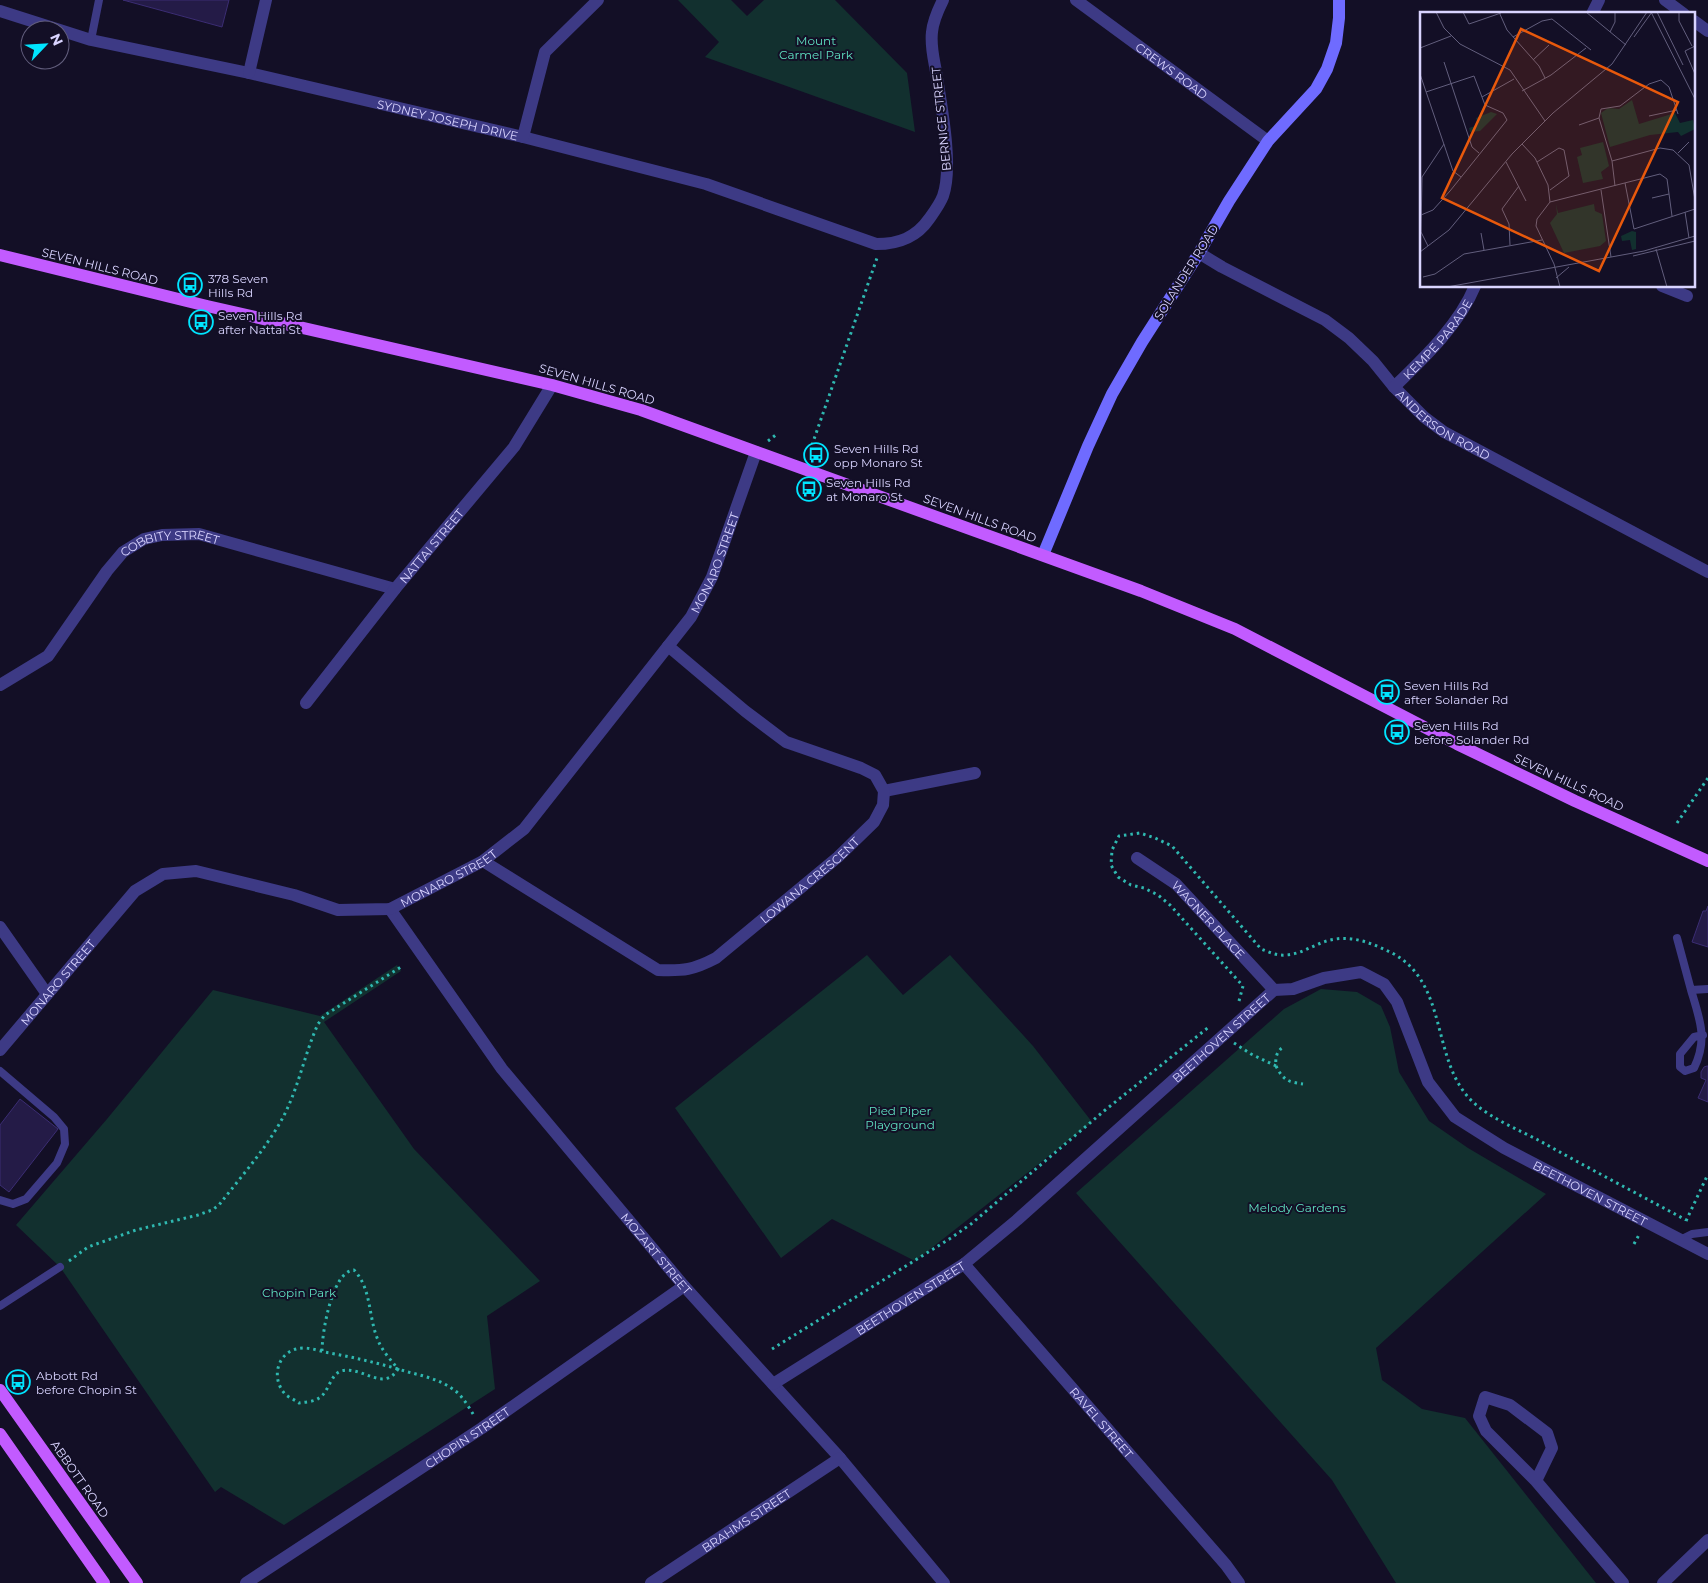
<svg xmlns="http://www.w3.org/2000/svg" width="1708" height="1583" font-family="Montserrat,sans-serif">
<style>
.green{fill:#12302f}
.building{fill:#241b47;stroke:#3b2d73}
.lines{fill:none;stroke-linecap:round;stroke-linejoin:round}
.path{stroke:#2fb8b0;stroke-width:3;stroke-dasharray:2.5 4;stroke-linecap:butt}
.lane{stroke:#3d3a85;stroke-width:8}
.street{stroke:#3d3a85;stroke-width:12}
.secondary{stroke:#6f6bff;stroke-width:12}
.primary{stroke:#c25bff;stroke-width:12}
.labels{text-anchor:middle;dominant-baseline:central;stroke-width:4;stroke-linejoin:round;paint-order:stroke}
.park-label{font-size:12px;fill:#5fe0c0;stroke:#130f26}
.street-label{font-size:12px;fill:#d9d4ff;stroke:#130f26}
.poi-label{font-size:12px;fill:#d9d4ff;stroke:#130f26;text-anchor:start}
.inset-road{fill:none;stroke:#625e7d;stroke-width:1}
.view{fill:#e8590c;fill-opacity:0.15;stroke:#e8590c;stroke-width:2.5}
.inset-edge{fill:none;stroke:#d9d4ff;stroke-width:2.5}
</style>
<rect width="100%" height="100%" fill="#130f26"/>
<!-- green -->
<path class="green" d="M678,0H731L747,16L764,0H835L907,73L915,132L705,57L719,42Z
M867,955L903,995L950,955L1033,1046L1092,1122L915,1261L832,1219L781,1258L675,1108Z
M397,965L401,971L324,1022L414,1149L540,1281L487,1316L495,1389L284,1525L221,1487L215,1492L60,1267L16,1225L107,1119L213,990L320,1016Z
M1321,989L1357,992L1381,1006L1390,1027L1399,1072L1429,1121L1468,1148L1546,1194L1376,1348L1382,1380L1422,1409L1465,1418L1596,1583H1396L1332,1480L1076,1193L1284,1009Z"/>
<!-- building -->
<path class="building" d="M123,0H229L222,27Z
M1708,906V947L1692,942L1703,911H1706Z
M1707,1066H1708V1102L1698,1098L1706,1080L1701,1078V1072L1704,1067Z
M20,1099L58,1129L9,1192L0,1185V1125Z"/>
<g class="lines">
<!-- path -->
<path class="path" d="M768,441L777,434
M812,445L877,258
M1677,823L1708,778
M1239,1001L1243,986L1170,905L1158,895L1144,888L1131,885L1118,877L1111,865L1112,850L1119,836L1140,833L1155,838L1172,846L1261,949C1269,952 1277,956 1286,955C1304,954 1318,941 1336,939C1356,936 1376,945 1394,954C1450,986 1430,1063 1474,1103C1492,1119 1519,1130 1540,1141C1588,1168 1638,1194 1686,1220
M1234,1043L1251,1054L1276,1066C1275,1057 1277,1050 1285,1046
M1276,1066C1283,1080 1288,1082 1303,1084
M1686,1221L1708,1174
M1634,1244L1640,1233
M69,1261L88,1247L136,1230L198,1215L212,1210L219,1205C240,1178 264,1151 281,1121C298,1091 304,1055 318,1024L325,1015L401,967
M772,1349L951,1238L971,1224L1104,1111L1210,1026
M322,1351C322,1333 332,1271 354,1270C372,1289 368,1317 378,1340C382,1351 391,1360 398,1369C383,1393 362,1365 341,1371C330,1375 329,1392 319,1398C314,1402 305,1402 299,1403C295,1400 290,1398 286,1395C269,1378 278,1348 304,1348C313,1348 322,1352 330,1353C357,1358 382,1364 408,1372C424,1376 441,1380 454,1390C463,1396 469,1408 475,1417"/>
<!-- lane -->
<path class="lane" d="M91,40L99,0
M1677,938L1691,990L1708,989
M1691,990C1700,1020 1708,1039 1694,1068L1685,1071L1680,1067V1054L1694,1037L1703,1035
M0,1071L54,1117L64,1129L65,1144L57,1163L26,1199L13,1204L0,1200
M1680,1240L1692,1234L1708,1232
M0,1306L60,1267"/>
<!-- street -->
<g class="street">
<path id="s1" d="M1076,0L1268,141"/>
<path d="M1665,0L1684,14"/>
<path id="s2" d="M0,11L91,40L249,73L523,137L706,184L876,244C898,244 916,238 929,219C934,212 940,204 943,196C953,168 942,109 937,78C935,63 930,48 932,32C933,21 938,10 943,0"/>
<path d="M1592,14L1599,0"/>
<path d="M1694,21L1708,31"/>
<path d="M249,73L266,0"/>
<path d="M523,137L545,52L598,0"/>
<path id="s3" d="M1199,253L1222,267L1325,320L1349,338L1373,361L1394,387L1424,417L1444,432L1708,572"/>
<path d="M1662,286L1687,296"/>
<path id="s4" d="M1394,387C1424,358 1459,325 1475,286"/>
<path id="s5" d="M0,685L48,656L107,571L123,552L144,539L162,535L199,534L395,589"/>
<path id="s6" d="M306,703L395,589L514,447L552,385"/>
<path d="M884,791L975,773"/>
<path id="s7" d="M1137,858L1176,884L1274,990"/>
<path id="s8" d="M483,861L658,970C684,971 693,970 716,958L838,857L874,822L883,805L884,791L875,775L861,768L786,742L745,711L668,646"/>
<path id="s9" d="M390,909L502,1069L684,1286L840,1458L944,1583"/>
<path d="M0,927L47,994"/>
<path id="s10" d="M0,1050L135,891L163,874L196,871L294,895L338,910L390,909L483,861L524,829L691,617L712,577L756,452"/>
<path id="s11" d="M964,1264L1226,1565L1239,1583"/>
<path id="s12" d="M773,1384L964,1264L1017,1220L1274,990L1293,989L1324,978L1361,972L1384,984L1397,1002L1428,1082L1455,1117L1504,1148L1708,1254"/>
<path d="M1536,1481L1552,1448L1547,1433L1510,1405L1485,1397L1479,1416L1486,1431L1536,1481L1623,1583"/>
<path id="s13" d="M246,1583L482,1428L684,1286"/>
<path id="s14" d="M651,1583L840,1458"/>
<path d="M1663,1583L1708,1540"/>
</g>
<!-- secondary -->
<path class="secondary" d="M1043,555L1088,446L1112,394L1142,342L1199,253L1229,201L1268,141L1316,89L1327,69L1336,43L1339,18V0"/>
<!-- primary -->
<path class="primary" d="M0,255L207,306L552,385L641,410L1141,591L1235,629L1457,744L1575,801L1708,861
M0,1390L137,1583
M0,1434L104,1583"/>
</g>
<!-- icons -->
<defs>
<g id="bus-ring" transform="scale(1.25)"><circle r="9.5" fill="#130f26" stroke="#00e5ff" stroke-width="1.5"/><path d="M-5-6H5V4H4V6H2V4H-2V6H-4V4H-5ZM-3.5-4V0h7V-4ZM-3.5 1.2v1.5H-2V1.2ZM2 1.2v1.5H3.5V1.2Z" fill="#00e5ff"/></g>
</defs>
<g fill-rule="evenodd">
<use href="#bus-ring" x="190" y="285"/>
<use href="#bus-ring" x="201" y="322"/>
<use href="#bus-ring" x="816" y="455"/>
<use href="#bus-ring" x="809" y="489"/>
<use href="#bus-ring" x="1387" y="692"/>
<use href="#bus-ring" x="1397" y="732"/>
<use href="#bus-ring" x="18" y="1382"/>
</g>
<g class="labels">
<!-- park labels -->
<g class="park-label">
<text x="816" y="40">Mount<tspan x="816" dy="14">Carmel Park</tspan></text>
<text x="900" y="1110">Pied Piper<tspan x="900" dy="14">Playground</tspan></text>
<text x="1297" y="1207">Melody Gardens</text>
<text x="299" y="1292">Chopin Park</text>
</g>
<!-- street labels -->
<g class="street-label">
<text stroke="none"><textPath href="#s1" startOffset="119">CREWS ROAD</textPath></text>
<text stroke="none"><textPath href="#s2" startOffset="461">SYDNEY JOSEPH DRIVE</textPath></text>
<text transform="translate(941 119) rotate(-96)">BERNICE STREET</text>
<text transform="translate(100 266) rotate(14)">SEVEN HILLS ROAD</text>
<text transform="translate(1186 272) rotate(-58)">SOLANDER ROAD</text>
<text stroke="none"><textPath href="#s4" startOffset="65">KEMPE PARADE</textPath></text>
<text transform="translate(597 384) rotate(16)">SEVEN HILLS ROAD</text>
<text stroke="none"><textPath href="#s3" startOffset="302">ANDERSON ROAD</textPath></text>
<text transform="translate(980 518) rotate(20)">SEVEN HILLS ROAD</text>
<text stroke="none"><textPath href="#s6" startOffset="201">NATTAI STREET</textPath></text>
<text stroke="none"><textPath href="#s5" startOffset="234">COBBITY STREET</textPath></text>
<text stroke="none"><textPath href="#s10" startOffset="960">MONARO STREET</textPath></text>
<text transform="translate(1569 782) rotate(25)">SEVEN HILLS ROAD</text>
<text stroke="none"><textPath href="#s10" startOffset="540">MONARO STREET</textPath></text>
<text stroke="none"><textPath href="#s8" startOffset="388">LOWANA CRESCENT</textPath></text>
<text stroke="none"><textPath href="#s7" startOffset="95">WAGNER PLACE</textPath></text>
<text stroke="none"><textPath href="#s10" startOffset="89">MONARO STREET</textPath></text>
<text stroke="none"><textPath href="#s12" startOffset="568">BEETHOVEN STREET</textPath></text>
<text stroke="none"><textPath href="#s12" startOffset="1062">BEETHOVEN STREET</textPath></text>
<text stroke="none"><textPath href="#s9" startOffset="436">MOZART STREET</textPath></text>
<text stroke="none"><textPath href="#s12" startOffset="162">BEETHOVEN STREET</textPath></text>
<text stroke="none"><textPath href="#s11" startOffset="210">RAVEL STREET</textPath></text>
<text stroke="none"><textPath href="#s13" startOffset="265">CHOPIN STREET</textPath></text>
<text transform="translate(80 1479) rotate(55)">ABBOTT ROAD</text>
<text stroke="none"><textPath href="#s14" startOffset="114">BRAHMS STREET</textPath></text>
</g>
<!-- poi labels -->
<g class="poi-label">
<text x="208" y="278">378 Seven<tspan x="208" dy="14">Hills Rd</tspan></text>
<text x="218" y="315">Seven Hills Rd<tspan x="218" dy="14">after Nattai St</tspan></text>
<text x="834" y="448">Seven Hills Rd<tspan x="834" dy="14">opp Monaro St</tspan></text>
<text x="826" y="482">Seven Hills Rd<tspan x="826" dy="14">at Monaro St</tspan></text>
<text x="1404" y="685">Seven Hills Rd<tspan x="1404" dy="14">after Solander Rd</tspan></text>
<text x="1414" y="725">Seven Hills Rd<tspan x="1414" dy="14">before Solander Rd</tspan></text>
<text x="36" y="1375">Abbott Rd<tspan x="36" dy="14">before Chopin St</tspan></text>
</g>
</g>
<!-- overview -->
<g transform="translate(1420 12)">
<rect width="275" height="275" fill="#130f26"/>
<path d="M212,88L219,112L255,101L260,111L273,108L275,117L261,124L258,120L230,123L190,135L181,101L188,96L199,97ZM71,100L77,102L60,119L50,120L49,116L58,113L56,106ZM183,130L189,154L181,160L183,167L163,171L157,145L162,143L160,136ZM136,192L138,201L174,192L175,199L182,202L186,229L180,234L144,241L130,211L137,202ZM212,219L216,220V237L212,238L210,228L202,229L201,224Z" fill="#12302f"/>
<path class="inset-road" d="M16,0L24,16L40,32L90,58L125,109M43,0L49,12L81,1M79,0L87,18L119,54L125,66M166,0L206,33M231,0L275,87M237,0L263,53M259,0V9L272,34M190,20L195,10V0M93,25L122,9L132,7L171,38M214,25L232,0M275,34L265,39L275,62M0,36L31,24M113,48L129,33M24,50L52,135L59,141M0,62L33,159L41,165M102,79L131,63L166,36M62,85L94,67M229,104L257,98M159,113L179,106M102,132L115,146L128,173L130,190L117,207L116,214L134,252L140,275M258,141L269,130M192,149L240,136L253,138L269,153L275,188M86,150L106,189M117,150L139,136L144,138L149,164L130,178M205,171L214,217L275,197M195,174L192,149L179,106L181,97L200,94L229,72L241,68L249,75L258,102M181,178L191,245M232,186L249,182M130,190L240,162L247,167L252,204M265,200L269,226M1,203L13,198L30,179L87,108L83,101L65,93L54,64L6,80M61,221L64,238M90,233L89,212L82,197L99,174M8,234L1,220L2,165L24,132M236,237L247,275M0,240L29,218L92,142L133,101L192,52L227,0M213,244L275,229M3,265L15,262L44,242L122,228M136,266L149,255M27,275L224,239L275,224"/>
<path class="view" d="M101,17L258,90L179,259L22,186Z"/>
<rect width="275" height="275" class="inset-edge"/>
</g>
<!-- north arrow -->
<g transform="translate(45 45) rotate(65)"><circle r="24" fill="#130f26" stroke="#625e7d"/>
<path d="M0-4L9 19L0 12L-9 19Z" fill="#00e5ff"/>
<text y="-8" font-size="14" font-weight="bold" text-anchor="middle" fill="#d9d4ff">N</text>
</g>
</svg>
